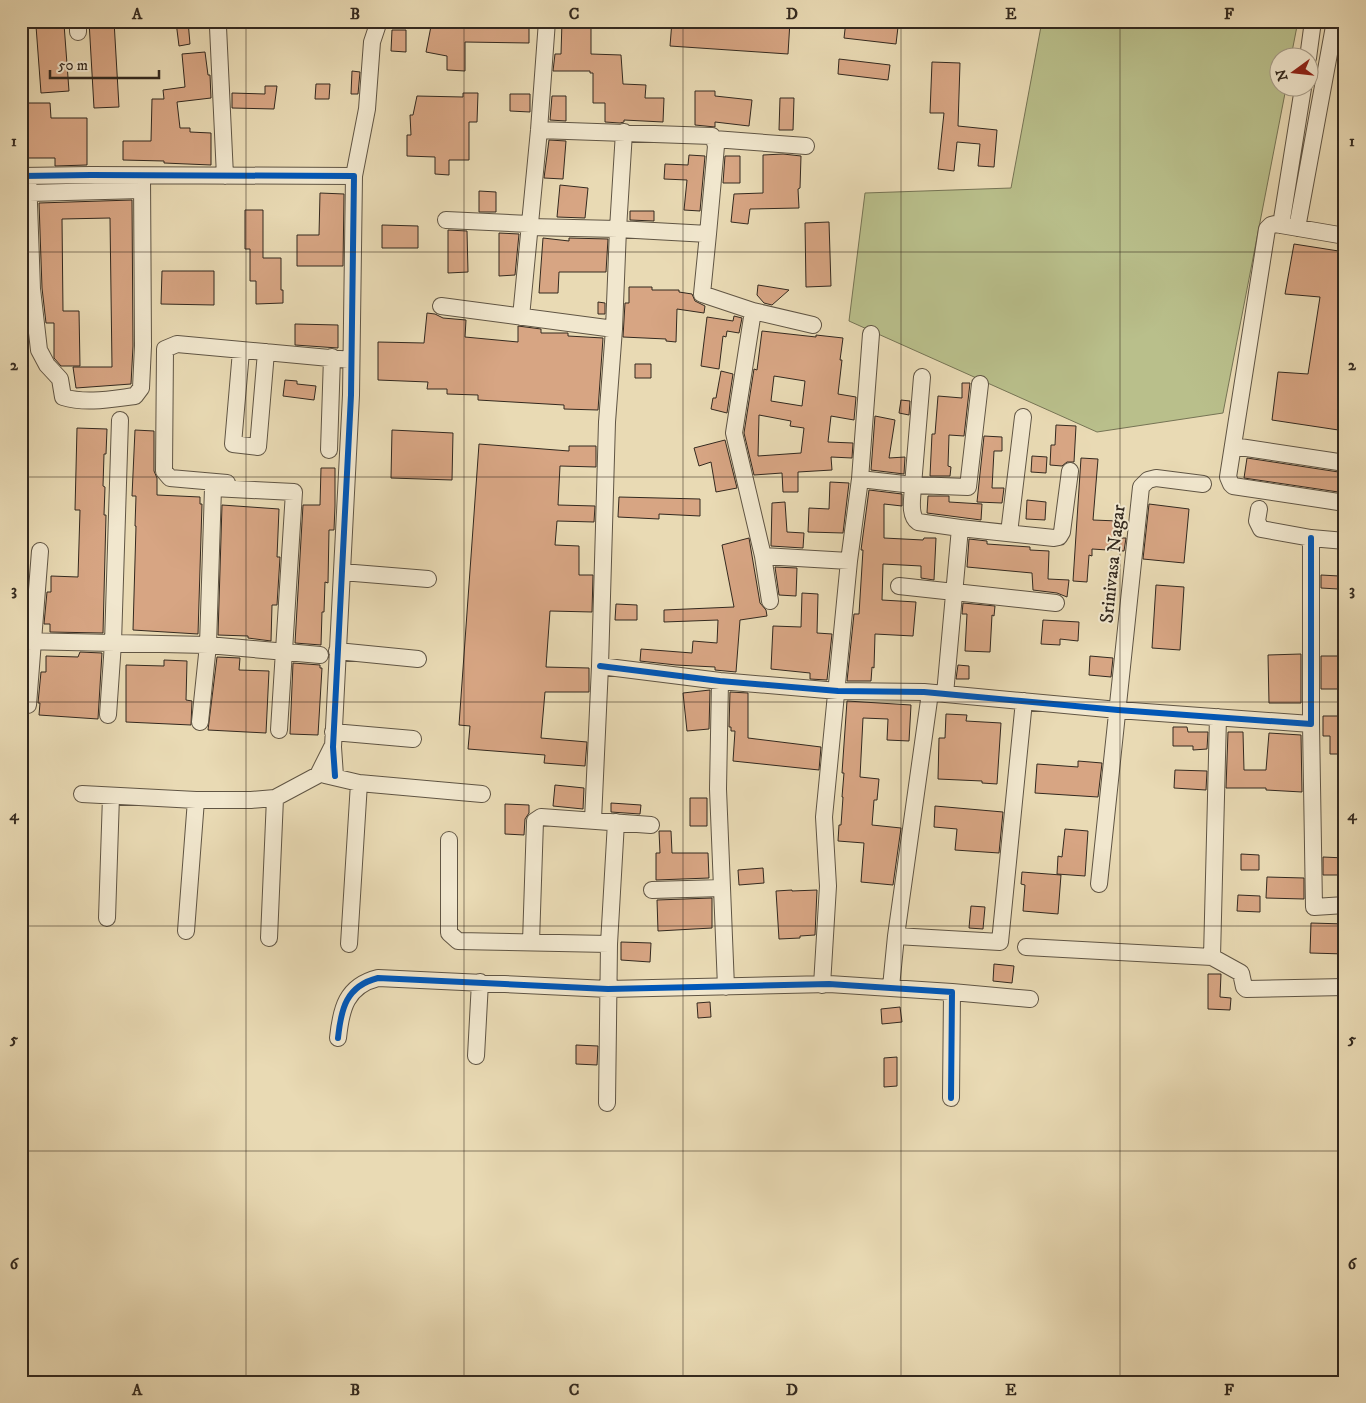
<svg xmlns="http://www.w3.org/2000/svg" width="1366" height="1403" font-family="'IM FELL DW Pica',serif">
<style>
.green{fill:#b9bf8b;stroke:#767455}
.building{fill:#d7a583;stroke:#33291f;fill-rule:evenodd}
.lines{fill:none;stroke-linecap:round;stroke-linejoin:round}
.street-casing{stroke:#605544;stroke-width:18}
.street{stroke:#f1e7ce;stroke-width:16}
.cycleway-casing{stroke:#f1e7ce;stroke-width:9}
.cycleway{stroke:#0057b8;stroke-width:6}
.grid{fill:none;stroke:#33291f;stroke-width:1;stroke-opacity:0.55}
.labels{text-anchor:middle;dominant-baseline:central;stroke-width:4;stroke-linejoin:round;paint-order:stroke}
.street-label{font-size:19px;fill:#33291f;stroke:#f1e7ce}
.neatline{fill:none;stroke:#33291f;stroke-width:2}
.grid-label{font-size:16px;text-anchor:middle;font-weight:bold;fill:#33291f}
</style>
<rect width="100%" height="100%" fill="#e9dab4"/>
<filter id="stains"><feTurbulence type="fractalNoise" baseFrequency=".004" numOctaves="4"/><feColorMatrix values="0 0 0 0 .2 0 0 0 0 .09 0 0 0 0 .02 0 0 0 .5 -.17"/></filter>
<radialGradient id="worn" r=".72"><stop offset=".6" stop-color="#630" stop-opacity="0"/><stop offset="1" stop-color="#630" stop-opacity=".3"/></radialGradient>
<!-- green -->
<path class="green" d="M1042,21H1298L1291,57L1278,58V88H1286L1223,413L1097,432L849,321L865,193L1011,188Z"/>
<!-- building -->
<path class="building" d="M89,21H114L119,107L94,108Z
M188,21L190,44L179,46L176,22Z
M432,21L459,26H499V21H529V43L465,42V71L447,70V56L426,52Z
M562,21H591V54L621,55L623,84L646,85L645,98H664L663,122L624,120V122L620,123L605,122V103H593V73H590V71H553L555,54H561Z
M672,21H790L788,54L670,46Z
M846,21L898,27L896,44L844,38Z
M64,24L69,91L41,93L36,26Z
M392,30H406V52L391,51Z
M205,52L208,75H210L211,98L177,102L180,128H190V132L211,133V165L164,163V161L123,160V141H151L152,99H164L163,90L185,87L182,54Z
M839,59L890,65L888,80L838,74Z
M932,62L960,63L958,126L997,130L994,167L978,166L980,144L957,142L954,171L938,169L944,113H930Z
M352,71L360,72L358,94H351Z
M316,84H330L329,99H315Z
M265,86H277L274,109L232,108V93L265,94Z
M695,91H715V96L752,100L749,126L715,122V127L695,125Z
M463,93H478L477,122H469V160H449V175L435,174V157L407,156V135H411L410,115H413L417,96L463,97Z
M510,94H530V112L510,111Z
M552,96H566V121L550,120Z
M780,98H794L793,130H779Z
M26,103H50L51,118H87V165L55,166V158H27Z
M549,140L566,141L563,179L544,178Z
M783,154L801,156L800,188L798,189L799,208L750,209L748,224L731,222L734,194L763,193V155Z
M689,155L705,156L700,211L684,210L687,180L664,179L665,164L688,165Z
M725,156H740V183H723Z
M560,185L588,188L585,218L557,217Z
M479,191L496,192V212H479Z
M320,193L344,194L343,266H297V235H319Z
M132,200L133,346L131,384L76,388L73,367H112L110,218L62,219L63,311H79L80,366H61L54,358V323H46L42,288L39,203Z
M245,210H263V258H281V290H283V303L256,304V281H250V249H245Z
M630,211H654V221L630,220Z
M829,222L831,286L806,287L805,223Z
M382,225L418,226V248H382Z
M448,230L467,231L468,272L448,273Z
M499,233L519,234L515,275L499,276Z
M543,238L569,241V238L608,239L606,272H559L558,293H539Z
M1294,244L1345,252V431L1272,420L1278,372L1308,374L1320,297L1285,294Z
M21,268L26,324L21,325Z
M162,271H214V305L161,304Z
M758,285L789,290L772,305L764,303L757,295Z
M629,287H652V290H679V292L692,294L695,301L705,306L704,313L677,309L676,342L666,341V339L623,337L625,303H629Z
M598,302L605,303V314H598Z
M427,313L435,314L443,318L466,320L465,337L518,342V326L541,329V333H568V336L603,338L598,410L564,409V405L478,400V395L447,394V389H427L428,382L378,380V342L424,343Z
M734,316L742,318L739,333L727,331L726,337L723,336L719,369L701,366L707,317L733,321Z
M295,324L338,325V348L295,345Z
M762,331L816,337V335L843,338L840,360H842L838,394L856,397L854,420L831,416L828,442L853,443L852,458L831,457L832,470L798,472V492H783L782,473L754,475L744,433L754,369L757,370ZM774,376L805,381L802,406L771,401ZM759,415L791,421L790,426L804,428L801,453L758,456Z
M635,364H651V378H635Z
M721,371L733,374L727,413L711,409L713,398H716Z
M285,380L297,381V384L316,386L314,400L283,396Z
M962,383H970L964,436L949,435L948,466L951,467L950,476H930L932,434H935L938,396L962,398Z
M901,400L910,401L909,415L899,413Z
M875,416L895,420L889,458L905,457L904,474L871,470Z
M1056,425L1076,426L1074,462H1067L1062,466L1050,465L1051,445H1055Z
M77,428L107,429L106,454H104L103,486L105,487L104,515H106L103,633L50,632V624H44L47,592H51V576L78,577L80,510H75Z
M135,430L154,431V471L157,478V495L200,497V504H202L198,634L133,630L136,526H135L136,496H132Z
M392,430L453,433L452,480L391,478Z
M984,436L1002,437V451H994L992,488H1004L1002,503L977,502Z
M725,440L737,488L716,492L711,462L699,466L694,448Z
M479,444L569,451V446H596V467L560,466L558,505L595,506L594,522L557,521L555,545L579,546V575H593L592,612L550,611L546,667L589,668V692H545L541,738L587,742L585,766L544,763L545,755L468,749L470,726L459,725Z
M1032,456L1047,457L1046,473L1031,472Z
M1081,458L1098,459L1093,520L1118,521L1117,538H1126L1124,551L1092,549V556L1089,555L1087,582L1073,581Z
M1247,458L1345,473V493L1244,478Z
M321,468H335V506L334,530H329L328,583L325,582L324,612H322L321,645L295,643L303,505H320Z
M830,482L849,483L843,533L808,532L809,508L829,509Z
M869,490L902,494V506L884,504V538L923,540L924,538H936L934,580L921,578V566L883,564L882,600L916,602L913,636L875,634L874,668L872,667L871,681H847L854,614H859L863,550H861Z
M928,496H949V502L982,504L981,520L927,513Z
M619,497L700,499V516L659,514V519L618,517Z
M1027,500L1046,502L1045,520L1026,519Z
M785,502L787,532L804,533L803,548L771,546L772,503Z
M1149,504L1189,509L1184,563L1143,559Z
M222,505L279,509L277,557H280L277,605H272L271,641L248,638V636L218,635Z
M749,538L760,603L766,610L767,616L740,620L736,672L715,670V667L676,665L640,661L641,649L692,653L693,641L717,643L718,620L664,622V610L734,607L722,545Z
M969,539L987,541V544L1030,547V550L1049,551L1048,579L1069,580L1067,597L1057,593L1033,590L1032,573L967,567Z
M775,567L797,568L796,596L779,595Z
M1321,575L1339,576L1338,589L1321,588Z
M1156,585L1184,587L1180,650L1152,648Z
M21,592H27L24,624H21Z
M802,593L818,594L817,633L832,634L827,680L810,679V673L771,669L773,626L801,627Z
M963,603L995,606L994,616L992,615L990,652L965,651L967,614H962Z
M616,604L637,605V620H615Z
M1043,620L1079,622L1078,641L1060,639V645L1041,644Z
M80,652L102,653L98,719L39,715L40,703H38L41,672H46V656L78,657Z
M1301,654V703H1269L1268,655Z
M1090,656L1113,658L1111,677L1089,675Z
M1321,656H1345V689H1321Z
M217,657L240,658L239,670L269,671L266,733L208,730Z
M164,660L187,661L186,700L192,701L191,725L126,722V665L164,666Z
M293,663L320,665V668H322L318,735L290,734Z
M958,665L969,666V679H956Z
M710,690L709,729L687,731L683,693Z
M730,692L748,693V738L821,747L819,770L733,761L735,731H731V727H729Z
M847,701L911,705L909,741L887,740L888,719L863,718L860,777L879,779L877,800H874L872,825L901,828L893,885L861,882L864,843L838,841L839,825H841L843,797H842L844,773H842Z
M946,714L967,715L966,721L1001,723L997,784L982,783V781L938,779L939,738H945Z
M1323,716H1345V754H1330V736H1323Z
M1173,727H1187L1188,732H1208L1207,749L1193,750V746H1173Z
M1228,732H1243L1244,770H1266L1269,733L1301,735L1302,792L1266,790V788H1226Z
M1078,761L1102,763L1098,797L1035,793L1037,764L1078,767Z
M1175,770L1207,771L1206,790L1174,788Z
M555,785L584,788L583,809L553,806Z
M690,798H707V826H690Z
M611,803L641,805L640,814L611,812Z
M505,804L529,805V813L525,819L524,835L505,834Z
M935,806L1003,812L999,853L955,850L957,829L934,827Z
M1065,829L1088,831L1085,876L1057,874L1058,856L1062,857Z
M659,831H671L672,853H708L709,878L656,880V853H660Z
M1241,854L1259,855V870H1241Z
M1323,857L1345,858V875H1323Z
M763,868L764,883L739,885L738,870Z
M1022,872L1061,875L1058,914L1023,911L1025,885L1021,884Z
M1267,877L1304,878V899L1266,898Z
M792,890V891L817,890L815,935L800,936V938L779,939L776,891Z
M1238,895L1260,896V912L1237,911Z
M712,898V928L658,931L657,900Z
M971,906L985,907L983,929L969,928Z
M1311,923L1345,924V954L1310,953Z
M621,942L651,943L650,962L621,960Z
M994,964L1014,966L1012,983L993,981Z
M1208,974H1221L1220,997L1231,998L1230,1010L1208,1009Z
M710,1002L711,1017L698,1018L697,1003Z
M900,1007L902,1022L882,1024L881,1009Z
M576,1045L598,1046L597,1065L576,1064Z
M897,1057V1086L884,1087V1058Z"/>
<g class="lines">
<!-- street casing -->
<g class="street-casing">
<path id="street" d="M78,21V32
M218,27L225,176
M1308,58L1313,21
M539,130L712,136L714,139L716,146L708,234
M624,132L618,229L708,234L702,294L753,311L813,325
M714,139L806,146
M21,176L91,175L354,176L351,395L333,747L335,776
M28,176L32,289L39,350L47,365L60,379L63,397C86,404 111,399 135,396L141,388L143,346L142,176
M354,176L367,109L372,42L379,21
M29,193L142,190
M446,220L529,224
M1281,225L1303,88
M529,227L618,229L614,329L607,422L600,666L593,820
M1297,228L1335,21
M1345,236L1275,224L1271,225L1267,229L1228,477L1231,484L1233,486L1345,503
M441,306L614,329
M753,311L734,433L763,556L770,601
M521,317L539,130L547,21
M241,351L233,444L258,447L266,352
M922,377L913,485L968,487L980,384
M1233,446L1345,463
M329,450L332,357
M860,479L913,485C913,496 908,515 918,522L960,528L945,694
M227,483L170,478L164,471L165,349L177,344L351,360
M1259,509L1257,521L1261,529L1311,538L1345,541
M960,528L1054,538L1059,537L1062,532L1070,471
M1009,533L1023,417
M763,556L849,561
M342,572L428,579
M899,586L1056,603
M21,641L208,645L320,655
M337,651L418,659
M600,666L720,681L838,691L924,692L1118,710L1311,724V538
M720,681L718,789L726,987
M28,705L40,551
M108,715L113,643L120,420
M1218,717L1212,957L1241,973L1244,987L1246,989L1345,987
M200,722L208,645L213,488L294,492L279,730
M1311,724L1314,907L1345,905
M333,732L413,739
M325,775L359,783L482,794
M82,794L196,800H251L275,798L318,775L332,747
M449,840V933L458,941L609,944
M1099,884L1141,487L1148,480L1156,478L1203,484
M652,890L722,888
M107,918L111,796
M186,931L196,800
M896,936L1000,942L1024,701
M269,938L275,798
M531,942L535,821L541,817L651,825
M349,944L359,783
M1026,947L1212,957
M822,985L828,886L824,817L849,561L860,479L871,334
M891,987L896,936L930,693
M952,992L1030,999
M338,1038C341,1009 346,986 378,978L608,989L829,984L952,992L951,1098
M476,1056L480,982
M607,1103L609,944L616,822"/>
</g>
<!-- street -->
<use href="#street" class="street"/>
<!-- cycleway casing -->
<g class="cycleway-casing">
<path id="cycleway" d="M21,176L91,175L354,176L351,395L333,747L335,776
M600,666L720,681L838,691L924,692L1118,710L1311,724V538
M338,1038C341,1009 346,986 378,978L608,989L829,984L952,992L951,1098"/>
</g>
<!-- cycleway -->
<use href="#cycleway" class="cycleway"/>
</g>
<!-- grid -->
<path class="grid" d="M246,21V1382M464,21V1382M683,21V1382M901,21V1382M1120,21V1382M21,252H1345M21,477H1345M21,702H1345M21,926H1345M21,1151H1345"/>
<g class="labels">
<!-- street labels -->
<g class="street-label">
<text transform="translate(1113 564) rotate(-84)">Srinivasa Nagar</text>
</g>
</g>
<!-- margin -->
<rect width="1366" height="1403" fill="none" stroke="#e9dab4" stroke-width="55"/>
<!-- north arrow -->
<g transform="translate(1294 72) rotate(255)"><circle r="24" fill="#f1e7ce" stroke="#a59b88"/>
<path d="M0-4L9 19L0 12L-9 19Z" fill="#8f2418"/>
<text y="-8" font-size="14" font-weight="bold" text-anchor="middle" fill="#33291f">N</text>
</g>
<!-- scale -->
<path d="M50 70v8h109v-8" fill="none" stroke="#33291f" stroke-width="2.5"/>
<text x="58" y="70" font-size="15" fill="#33291f" stroke="#f1e7ce" stroke-width="4" paint-order="stroke">50 m</text>
<rect x="28" y="28" width="1310" height="1348" class="neatline"/>
<g class="grid-label">
<text x="137" y="19">A</text>
<text x="355" y="19">B</text>
<text x="574" y="19">C</text>
<text x="792" y="19">D</text>
<text x="1011" y="19">E</text>
<text x="1229" y="19">F</text>
<text x="14" y="146">1</text>
<text x="1352" y="146">1</text>
<text x="14" y="370">2</text>
<text x="1352" y="370">2</text>
<text x="14" y="595">3</text>
<text x="1352" y="595">3</text>
<text x="14" y="820">4</text>
<text x="1352" y="820">4</text>
<text x="14" y="1044">5</text>
<text x="1352" y="1044">5</text>
<text x="14" y="1269">6</text>
<text x="1352" y="1269">6</text>
<text x="137" y="1395">A</text>
<text x="355" y="1395">B</text>
<text x="574" y="1395">C</text>
<text x="792" y="1395">D</text>
<text x="1011" y="1395">E</text>
<text x="1229" y="1395">F</text>
</g>
<rect width="100%" height="100%" filter="url(#stains)"/>
<rect width="100%" height="100%" fill="url(#worn)"/>
</svg>
